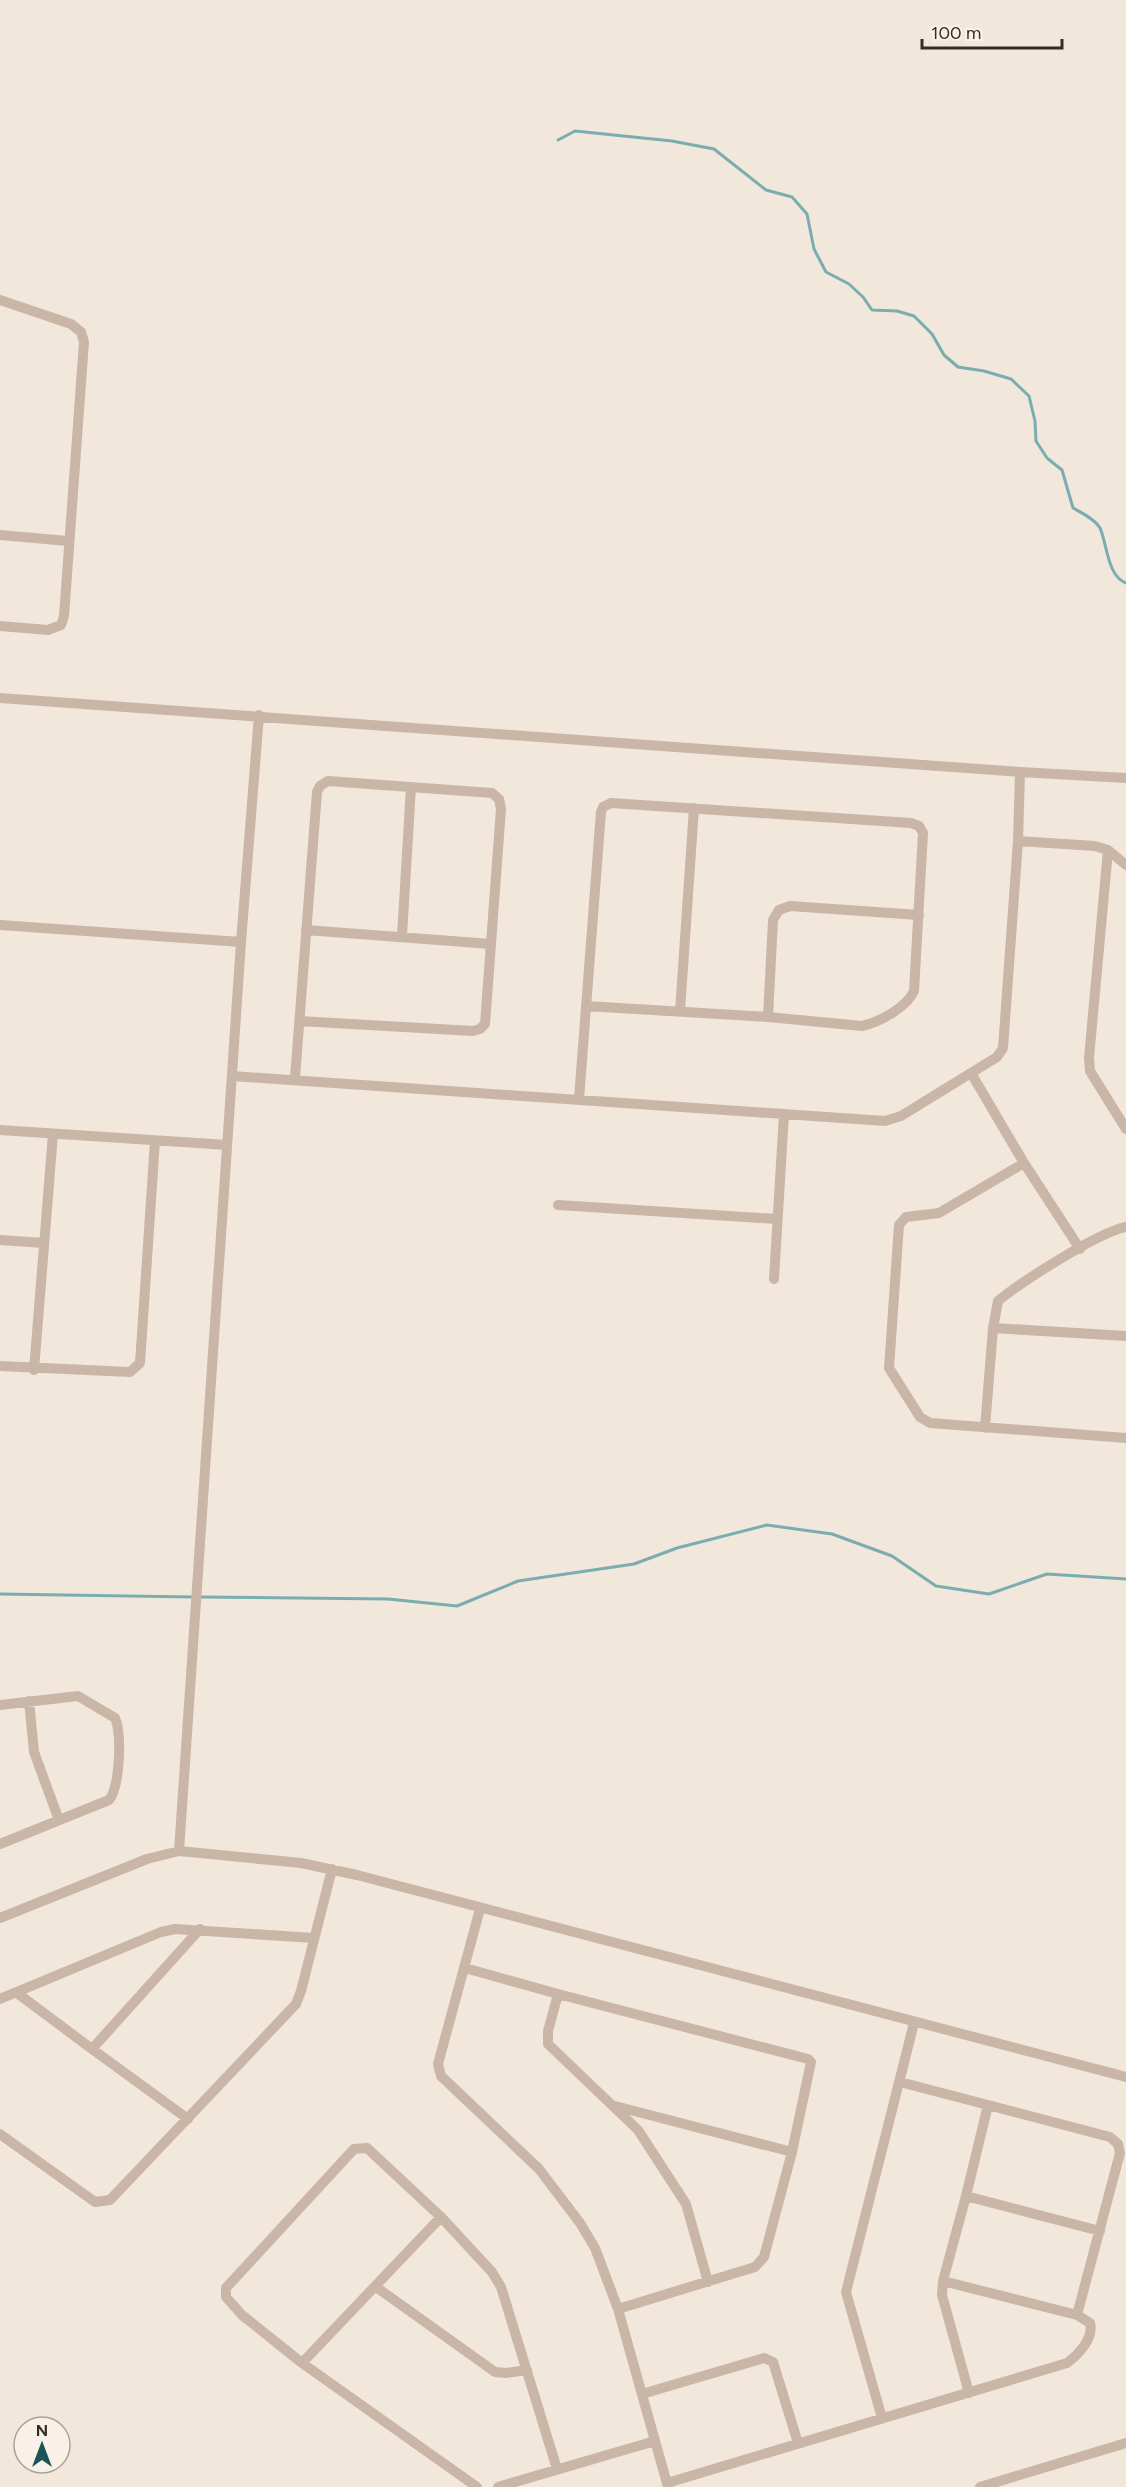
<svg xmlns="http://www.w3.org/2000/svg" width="1126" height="2487" font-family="Figtree,sans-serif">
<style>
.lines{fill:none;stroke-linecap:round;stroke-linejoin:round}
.stream{stroke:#79adaf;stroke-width:3}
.minor{stroke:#cab6a6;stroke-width:10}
</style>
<rect width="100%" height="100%" fill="#f2e7db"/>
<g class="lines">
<!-- stream -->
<path class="stream" d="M558,140L575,131L672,141L714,149L766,190L792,197L807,214L814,249L826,272L849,284L863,297L872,310L897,311L914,316L932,334L944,355L958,367L984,371L1011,379L1029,396L1035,421L1036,441L1047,458L1062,470L1073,508C1082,513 1095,519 1100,528C1107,543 1107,576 1126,583
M0,1594L193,1597
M200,1597L388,1599L457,1606L518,1581L634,1564L677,1548L767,1525L832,1534L892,1556L936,1586L989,1594L1047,1574L1126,1579"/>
<!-- minor -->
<path class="minor" d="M0,300L71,324L81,332L84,342L64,616L61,625L48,630L0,626
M0,535L68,541
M0,698L1020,772L1126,778
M1018,841L1095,846L1108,850L1126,865
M1108,850L1089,1058L1090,1071L1126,1129
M0,925L241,942
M306,930L491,944
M402,936L411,787
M680,1011L694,808
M768,1017L773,920L779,910L790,906L919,915
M971,1073L1024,1163L1080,1249
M232,1076L885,1121L901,1116L997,1057L1003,1048L1018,841L1020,772
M295,1078L317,792L320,786L328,781L492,793L499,799L501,809L485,1024L480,1029L473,1031L299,1021
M579,1099L601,812L603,807L611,803L911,823L919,826L923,833L914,991C907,1007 880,1022 862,1026L768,1017L586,1006
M0,1130L227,1145
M1024,1163L939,1213L906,1217L899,1225L889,1368L920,1417L930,1423L1126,1438
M558,1205L777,1219
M0,1240L44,1243
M774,1279L784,1114
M993,1328L1126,1336
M0,1366L130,1372L140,1363L155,1141
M34,1370L53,1134
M985,1428L993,1328L998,1301C1021,1282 1099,1232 1126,1227
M29,1701L34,1752L59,1820
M0,1705L78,1696L115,1718C122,1734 120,1787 109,1800L0,1844
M179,1851L241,942L259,715
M480,1909L438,2064L441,2076L539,2169L580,2223L595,2248L618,2309L668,2487
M0,1918L147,1859L179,1851L301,1863L357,1875L1126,2077
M465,1968L558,1994L808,2059L811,2062L792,2152L764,2257L755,2267L618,2309
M17,1993L92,2049L200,1929
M558,1994L548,2031V2044L638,2130L686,2204L708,2282
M0,1999L161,1932L175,1929L314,1938
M92,2049L188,2119
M900,2082L1110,2137L1118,2144L1120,2153L1077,2315
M988,2105L966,2196L1100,2231
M615,2106L792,2152
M0,2134L95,2202L110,2200L296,2004L301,1991L332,1869
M966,2196L943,2281L942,2295L969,2393
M376,2287L495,2372L506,2373L527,2370
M302,2363L441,2217
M642,2394L764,2358L773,2362L798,2443
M882,2418L846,2292L914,2023
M667,2483L1067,2363C1079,2354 1094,2338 1090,2323L1077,2315L943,2281
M477,2487L302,2363L242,2315L226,2297V2288L354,2149L367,2148L441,2217L492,2272L501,2287L557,2469
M498,2487L655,2441
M980,2487L1126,2443"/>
</g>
<!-- north arrow -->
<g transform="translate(42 2445)"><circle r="28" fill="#f9f1e7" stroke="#aba29a" stroke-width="1.5"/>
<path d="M0-4.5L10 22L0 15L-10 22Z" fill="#1d5458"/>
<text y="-9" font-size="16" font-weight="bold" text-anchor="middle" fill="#362c27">N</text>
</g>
<!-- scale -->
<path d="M922 39v9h140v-9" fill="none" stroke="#362c27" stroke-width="3"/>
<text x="931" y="39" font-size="18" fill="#362c27" stroke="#f9f1e7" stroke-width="4.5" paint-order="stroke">100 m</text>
</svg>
